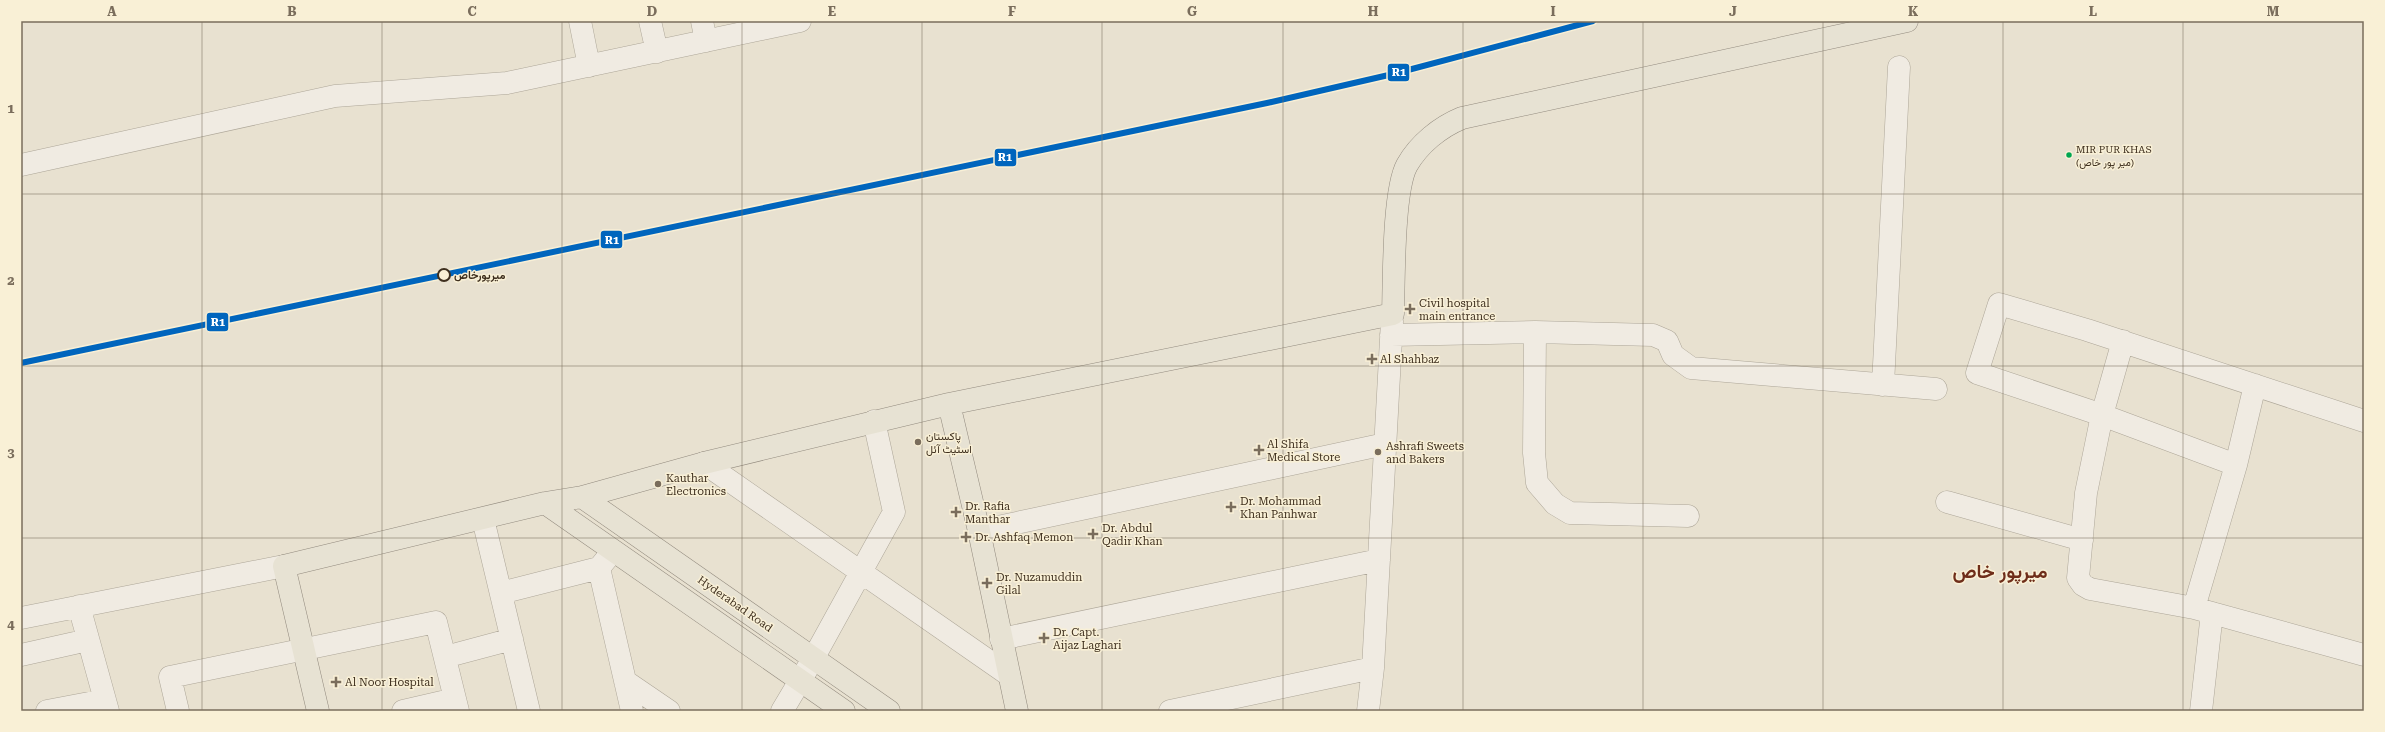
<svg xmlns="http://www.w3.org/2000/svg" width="2385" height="732" font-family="'Roboto Serif',Vazirmatn,serif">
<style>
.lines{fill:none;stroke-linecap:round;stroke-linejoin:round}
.minor-casing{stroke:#ada698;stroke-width:23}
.major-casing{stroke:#938b7f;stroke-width:23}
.minor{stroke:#f0ebe2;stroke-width:22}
.major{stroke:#e7e2d3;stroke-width:22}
.rail-1-casing{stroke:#f9f0d6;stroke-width:9}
.rail-1{stroke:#0065bd;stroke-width:6}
.grid{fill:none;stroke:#7a6d5c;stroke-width:1;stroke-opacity:0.55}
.bus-dot{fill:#00a651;stroke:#f9f0d6;stroke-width:1.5}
.stop-dot{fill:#f9f0d6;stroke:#3e2f1e;stroke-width:2}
.poi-dot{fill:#7a6d5c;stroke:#f9f0d6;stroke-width:1.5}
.labels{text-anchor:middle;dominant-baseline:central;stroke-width:3;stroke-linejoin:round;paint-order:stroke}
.bus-label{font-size:10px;fill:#3e2f1e;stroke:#f9f0d6;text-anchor:start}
.stop-label{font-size:11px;font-weight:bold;fill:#3e2f1e;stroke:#f9f0d6;text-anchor:start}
.poi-label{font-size:11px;fill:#3e2f1e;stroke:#f9f0d6;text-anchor:start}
.street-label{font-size:11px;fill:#3e2f1e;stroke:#f9f0d6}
.town-label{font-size:19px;font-weight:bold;fill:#6f2e1a;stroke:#f9f0d6}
.line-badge{stroke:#f9f0d6;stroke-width:1.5}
.badge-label{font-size:11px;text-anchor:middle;font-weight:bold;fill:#fff}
.neatline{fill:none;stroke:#7a6d5c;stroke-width:1.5}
.grid-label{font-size:13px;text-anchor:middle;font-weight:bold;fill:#7a6d5c}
</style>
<rect width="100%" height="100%" fill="#e8e1d0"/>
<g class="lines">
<!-- minor casing -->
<g class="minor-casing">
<path id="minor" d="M580,21L589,66
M650,21L657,52
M702,21L706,41
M21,165L335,96L507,83L800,21
M1535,332L1534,453L1537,483L1555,504L1570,513L1688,516
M1391,335L1535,332L1653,335L1667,341L1673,355L1691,368L1936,389
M2123,341L2102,415L2086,493L2078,578L2083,585L2090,589L2194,608L2364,655
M1883,385L1899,67
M704,463L1009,675
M2236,465L2102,415L1977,373L1999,304L2087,330L2364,421
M1947,502L2082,540
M483,519L529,711
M979,531L1385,444
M599,568L632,711
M501,593L599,568L608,557
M79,606L108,711
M2194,608L2236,465L2255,385
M21,618L284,566
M1001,639L1379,560
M21,655L88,640
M445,657L512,639
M625,681L669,711
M47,711L105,700
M178,711L170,677L436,622L458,711
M403,711L455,699
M782,711L813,659L894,512L874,421
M1170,711L1373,668
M1368,711L1373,668L1392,321
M2201,711L2212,613"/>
</g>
<!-- major casing -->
<g class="major-casing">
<path id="major" d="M582,497L889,711
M545,503L844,711
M318,711L284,566L545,503L582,497L704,463L949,404
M1017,711L979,531L949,404L1393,314C1394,281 1393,190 1407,165C1419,144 1440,127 1462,118L1907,21"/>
</g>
<!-- minor -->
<use href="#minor" class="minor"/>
<!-- major -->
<use href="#major" class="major"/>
<!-- rail-1 casing -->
<g class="rail-1-casing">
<path id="rail-1" d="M21,363L1267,103L1393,74L1593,21"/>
</g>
<!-- rail-1 -->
<use href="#rail-1" class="rail-1"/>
</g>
<!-- grid -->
<path class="grid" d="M202,21V711M382,21V711M562,21V711M742,21V711M922,21V711M1102,21V711M1283,21V711M1463,21V711M1643,21V711M1823,21V711M2003,21V711M2183,21V711M21,194H2364M21,366H2364M21,538H2364"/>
<!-- markers -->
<circle class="bus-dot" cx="2069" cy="155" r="3.5"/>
<circle class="stop-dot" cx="444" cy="275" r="6"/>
<g class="poi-dot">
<path d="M1408 303h4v4h4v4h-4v4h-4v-4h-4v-4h4z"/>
<path d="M1370 353h4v4h4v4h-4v4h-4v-4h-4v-4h4z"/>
<circle cx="918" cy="442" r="4"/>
<path d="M1257 444h4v4h4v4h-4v4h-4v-4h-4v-4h4z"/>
<circle cx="1378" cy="452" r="4"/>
<circle cx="658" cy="484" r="4"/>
<path d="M1229 501h4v4h4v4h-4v4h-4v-4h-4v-4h4z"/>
<path d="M954 506h4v4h4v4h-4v4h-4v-4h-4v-4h4z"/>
<path d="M1091 528h4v4h4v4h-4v4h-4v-4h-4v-4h4z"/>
<path d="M964 531h4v4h4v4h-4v4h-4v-4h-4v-4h4z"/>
<path d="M985 577h4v4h4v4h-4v4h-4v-4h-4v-4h4z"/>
<path d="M1042 632h4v4h4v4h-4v4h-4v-4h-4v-4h4z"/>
<path d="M334 676h4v4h4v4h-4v4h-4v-4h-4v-4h4z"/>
</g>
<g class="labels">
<!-- bus labels -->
<g class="bus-label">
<text x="2076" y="149">MIR PUR KHAS<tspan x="2076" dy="13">(میر پور خاص)</tspan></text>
</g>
<!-- stop labels -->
<g class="stop-label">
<text x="454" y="275">ميرپورخاص</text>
</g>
<!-- poi labels -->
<g class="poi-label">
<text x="1419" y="303">Civil hospital<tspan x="1419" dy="13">main entrance</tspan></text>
<text x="1380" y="359">Al Shahbaz</text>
<text x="926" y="436">پاکستان<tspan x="926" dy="13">اسٹیٹ آئل</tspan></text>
<text x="1267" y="444">Al Shifa<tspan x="1267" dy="13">Medical Store</tspan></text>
<text x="1386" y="446">Ashrafi Sweets<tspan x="1386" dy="13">and Bakers</tspan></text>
<text x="666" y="478">Kauthar<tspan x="666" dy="13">Electronics</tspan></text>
<text x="1240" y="501">Dr. Mohammad<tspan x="1240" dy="13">Khan Panhwar</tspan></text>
<text x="965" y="506">Dr. Rafia<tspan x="965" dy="13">Manthar</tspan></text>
<text x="1102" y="528">Dr. Abdul<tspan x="1102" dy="13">Qadir Khan</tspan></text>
<text x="975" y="537">Dr. Ashfaq Memon</text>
<text x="996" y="577">Dr. Nuzamuddin<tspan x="996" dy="13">Gilal</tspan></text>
<text x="1053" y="632">Dr. Capt.<tspan x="1053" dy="13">Aijaz Laghari</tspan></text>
<text x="345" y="682">Al Noor Hospital</text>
</g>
<!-- street labels -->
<g class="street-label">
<text transform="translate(735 604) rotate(35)">Hyderabad Road</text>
</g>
<!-- town labels -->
<g class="town-label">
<text x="2000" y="571">میرپور خاص</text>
</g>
</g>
<g class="line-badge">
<rect x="1387" y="63" width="23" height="19" rx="4" fill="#0065bd"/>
<rect x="994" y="148" width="23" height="19" rx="4" fill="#0065bd"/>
<rect x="600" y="230" width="23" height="19" rx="4" fill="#0065bd"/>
<rect x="206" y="312" width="23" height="20" rx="4" fill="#0065bd"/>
</g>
<g class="badge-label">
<text x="1399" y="76">R1</text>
<text x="1005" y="161">R1</text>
<text x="612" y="244">R1</text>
<text x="218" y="326">R1</text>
</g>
<!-- border -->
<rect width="2385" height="732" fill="none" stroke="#f9f0d6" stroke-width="44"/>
<rect x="22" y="22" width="2341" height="688" class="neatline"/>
<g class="grid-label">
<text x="112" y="16">A</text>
<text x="292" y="16">B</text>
<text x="472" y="16">C</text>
<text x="652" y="16">D</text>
<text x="832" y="16">E</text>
<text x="1012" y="16">F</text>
<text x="1192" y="16">G</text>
<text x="1373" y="16">H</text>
<text x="1553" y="16">I</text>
<text x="1733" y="16">J</text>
<text x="1913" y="16">K</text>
<text x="2093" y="16">L</text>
<text x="2273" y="16">M</text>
<text x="11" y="113">1</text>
<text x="11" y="285">2</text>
<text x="11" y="457">3</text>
<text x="11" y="629">4</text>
</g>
</svg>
